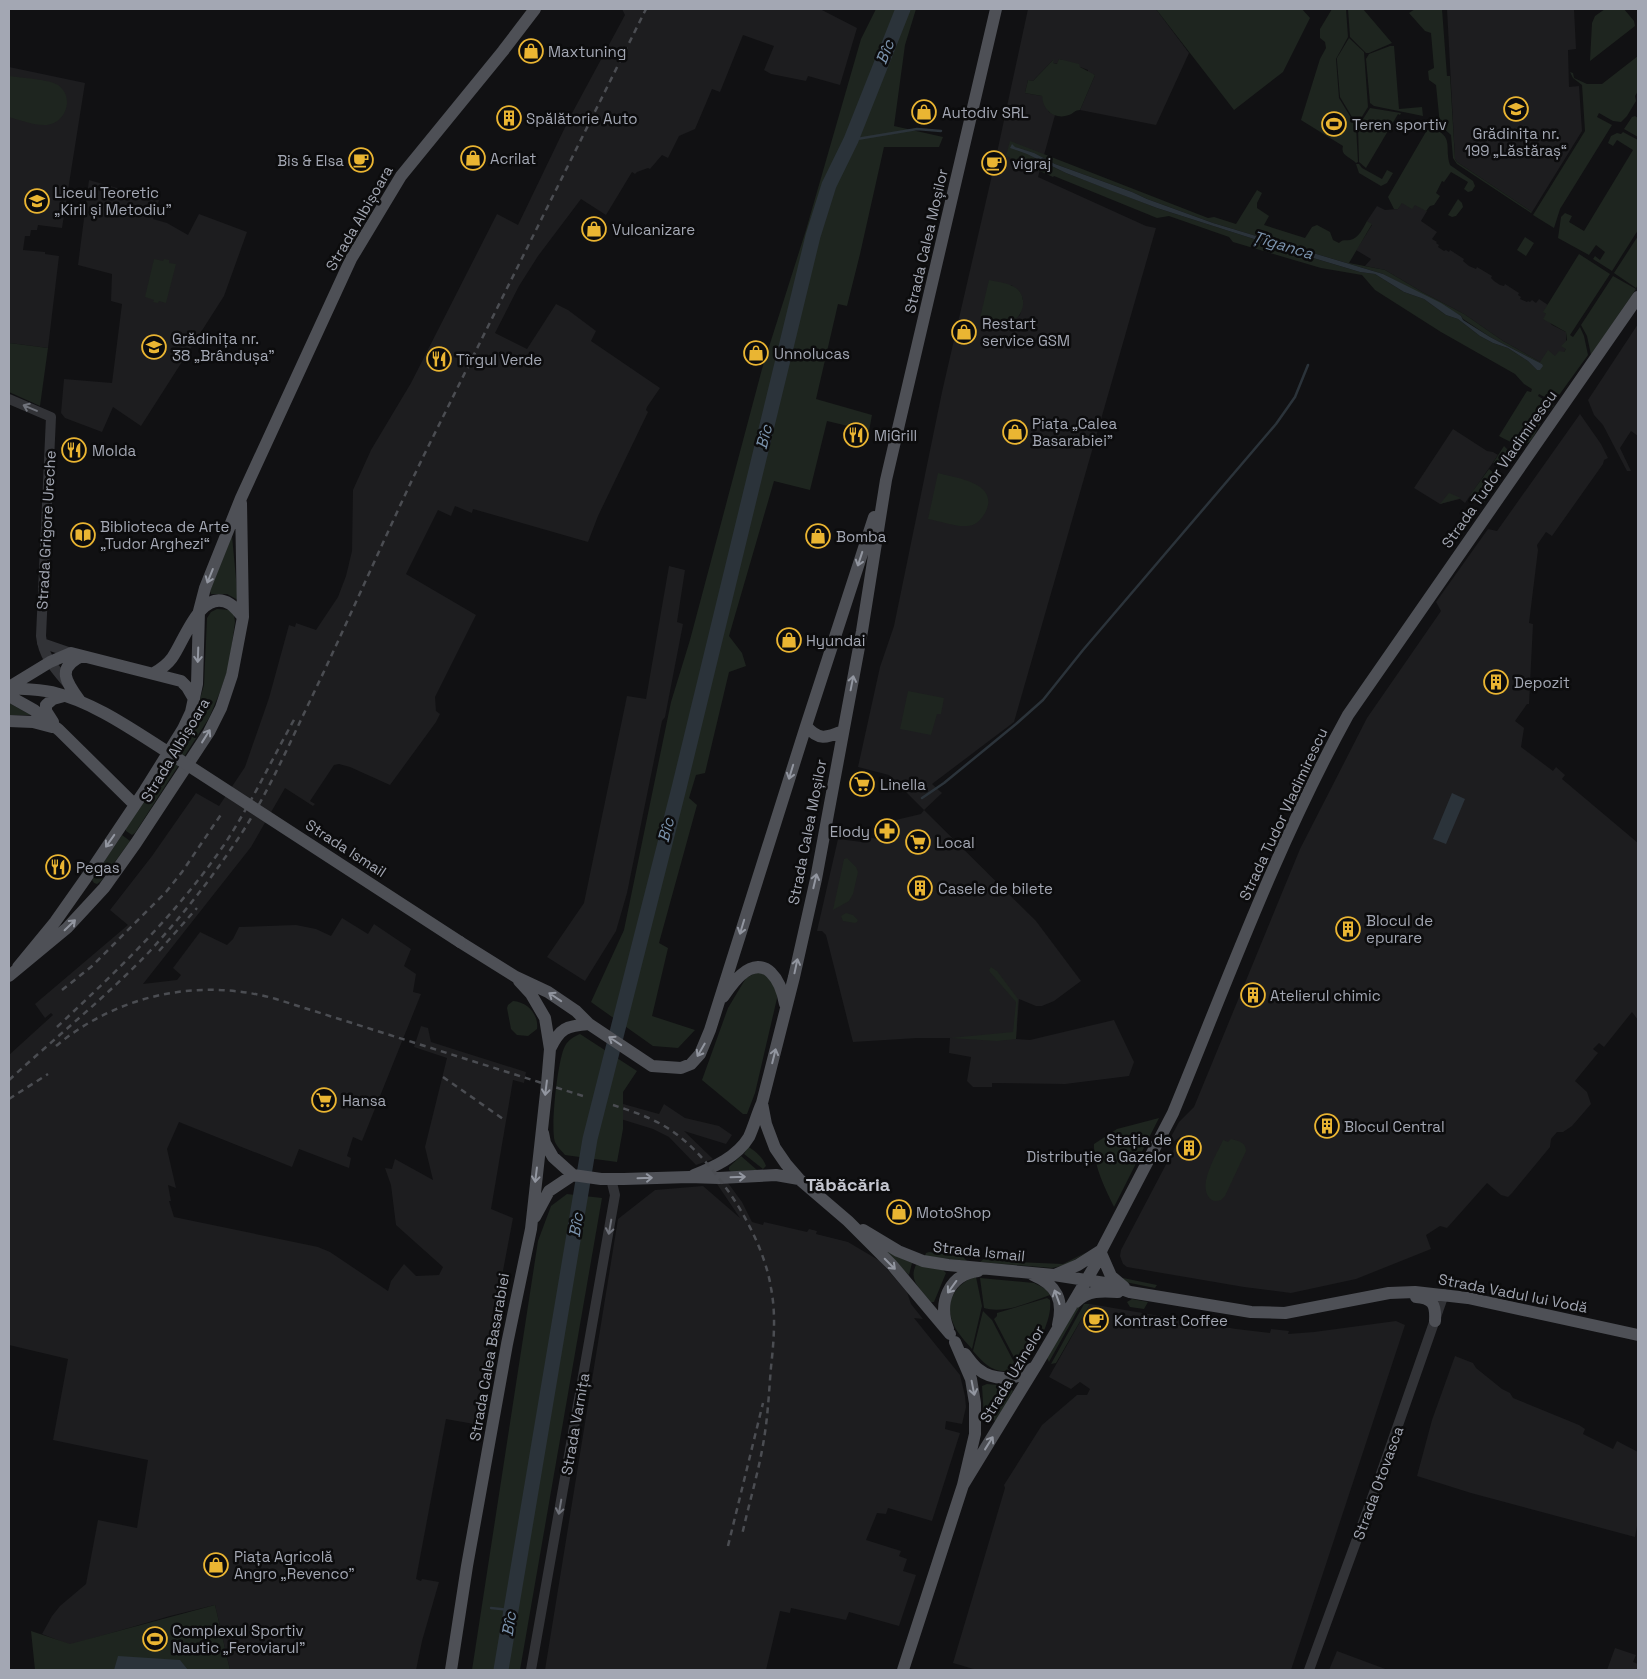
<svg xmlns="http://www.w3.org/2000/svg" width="1647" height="1679" font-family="'Space Grotesk',sans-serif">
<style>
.built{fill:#1d1d1f;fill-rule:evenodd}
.green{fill:#1e251f;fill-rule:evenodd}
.water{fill:#2b333a}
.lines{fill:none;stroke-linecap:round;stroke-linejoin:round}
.stream{stroke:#2b333a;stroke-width:2.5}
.river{stroke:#2b333a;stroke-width:15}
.minor{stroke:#323337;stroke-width:10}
.major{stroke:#4e5056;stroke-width:12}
.rail{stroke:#4b4d52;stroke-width:2.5;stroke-dasharray:6 5;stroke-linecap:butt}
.major-bridge{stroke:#4e5056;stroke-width:12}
.oneway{stroke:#70737b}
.oneway2{stroke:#9296a0}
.labels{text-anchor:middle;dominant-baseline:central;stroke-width:5;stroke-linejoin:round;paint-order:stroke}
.poi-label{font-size:15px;fill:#a3a7b3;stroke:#0c0c0d;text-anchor:start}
.street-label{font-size:15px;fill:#a3a7b3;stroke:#0c0c0d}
.water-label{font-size:16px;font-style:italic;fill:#7b93ad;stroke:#0c0c0d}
.quarter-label{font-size:18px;font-weight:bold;fill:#c4c6cf;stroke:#0c0c0d}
</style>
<rect width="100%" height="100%" fill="#111113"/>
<!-- built -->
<path class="built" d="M622,9H820L857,28L840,85L808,76L806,81L771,74L764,70L774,46L743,35L720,92L712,89L695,129L679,136L668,158L662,155L650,169L648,168L637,172L635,174L632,172L606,215L581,199L538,256L519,286L495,333L527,349L556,304L568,310L596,331L591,341L660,388L647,407L646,410L648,412L598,516L588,542L473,509L472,513L455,506L451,516L438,510L406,574L476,615L435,697L436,711L440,714L436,722L390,785L350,767L339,764L334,765L310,801L315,804L313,806L285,788L251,847L143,984L177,980L181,975L173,968L200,932L227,945L233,939L239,927L296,925L316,929L331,936L342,918L368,934L374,924L411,949L404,966L416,974L413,992L421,994L362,1141L353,1137L347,1156L351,1158L349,1168L299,1149L292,1167L179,1122L167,1149L176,1188L168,1185L171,1201H169L174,1217L318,1247L330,1252L388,1291L391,1281L404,1264L416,1276L439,1275L443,1267L396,1225L391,1185L385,1168L392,1169L395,1159L433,1180L425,1147L447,1058L414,1047L421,1026L428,1028L431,1042L526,1072L524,1083L513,1080L491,1209L513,1218L474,1424L446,1419L416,1579L421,1581L422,1579L439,1582L422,1641L416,1670H230L215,1605L170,1616L70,1645L42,1634L52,1616L60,1606L86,1584L98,1520L137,1528L148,1460L53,1440L68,1359L9,1345V1055L53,1015L51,1013L45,1018L35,1004L128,925L110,910L152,856L196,793L219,806L245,767L269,698L289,625L295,627L296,623L316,630L338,597L346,576L352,551L353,490L371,450L411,383L497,214L518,225L570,117L625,15Z
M1028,9H1156L1189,53L1156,125L1080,110L1095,75L1088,73V70L1059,59L1058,64L1053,63V60L1033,81L1028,80L1025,93L1042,96L1049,112L1055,115L1038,177L1146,226L1156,228L1014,722L932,784L942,793L924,810L889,775L858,767L880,667L894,626L942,392L995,162ZM1011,285L1019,291L1023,299L1020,315L1012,321L1000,323L988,319Z
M1447,9H1574L1576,49L1568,50L1569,87L1579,86L1582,131L1532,212L1457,162L1455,159Z
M9,67L85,83L62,228L38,225L37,230H31L30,236H25L23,250L45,252V254L59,256L48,348L9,343Z
M89,180L159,200L153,219L167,223L188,235L199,214L247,232L224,296L141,426L113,407L102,432L65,418L61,413L64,379L112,383L122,304L111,301L112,274L78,265Z
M1402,202L1417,205L1427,211L1421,221L1437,232L1432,239L1437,242L1436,243L1439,245L1438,247L1444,251L1446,250L1449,252L1450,250L1464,259L1463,261L1469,266L1476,269L1477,267L1492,276L1491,278L1494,281L1500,285L1504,286L1505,284L1519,293L1518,295L1521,297L1520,299L1527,302L1528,301L1530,302L1532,300L1536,303L1539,299L1548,305L1544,312L1546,314L1548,320L1552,325L1566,332V349L1564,352L1555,357L1552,354L1540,362L1503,341L1464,314L1422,292L1385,270L1365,266L1371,259L1356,250L1372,225L1367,221L1377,206L1385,210L1398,209Z
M1638,324V436L1631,431L1620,448L1631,471H1627L1603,425L1594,415L1588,400Z
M1580,414L1601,444L1608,458L1604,460L1603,464L1552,536L1546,532L1537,545L1538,550L1529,623L1533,624L1529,704H1527L1515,721L1524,728L1521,747L1553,771L1556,767L1565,775L1562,779L1638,843V1020L1632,1012L1604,1047L1599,1043L1593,1049L1598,1053L1575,1081L1587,1092L1591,1104L1572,1126L1563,1132H1557L1551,1139L1550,1147L1512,1193L1508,1197L1501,1195L1487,1183L1447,1228L1440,1226L1426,1235L1431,1249L1356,1279L1291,1293L1244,1287L1127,1267L1123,1264L1120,1256L1121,1250L1181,1136L1165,1148L1179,1122L1194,1107L1300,849L1367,718L1441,611L1436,602L1488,529L1497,531Z
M1453,429L1487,451L1493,452L1498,455L1465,503L1460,499L1440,504L1414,488Z
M669,566L685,570L677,622L683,624L665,717L662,721L627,893L616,931L585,981L547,957L584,903L627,696L646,699Z
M924,810L1036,921L1081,981L1054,1001L1042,1006H1036L1019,999L1016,1039L1030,1040L1114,1020L1134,1062L1129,1076L1065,1084L992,1083V1087H973L967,1081L971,1057L949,1053L950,1038H917L853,1042L826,935L822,931H817L838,839L862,842L864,836L881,840L883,823L921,814Z
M616,1102L659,1114L664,1104L685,1118L719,1126L732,1135L726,1144L684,1131L713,1159L696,1165L669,1137L653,1129L611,1116Z
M728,1183L742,1202L752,1222L763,1225L764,1222L807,1232L809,1229L817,1231L816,1234L848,1242L880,1261L907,1292L911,1304L923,1319L914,1318L960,1375L965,1396L966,1407L962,1424L946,1421L945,1429L960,1433L932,1521L888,1508L886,1514L877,1513L866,1540L901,1551L899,1556L907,1559L903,1571L916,1575L899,1626L849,1612L846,1620L791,1608L790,1613L780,1611L766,1670H545L618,1219L655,1190L703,1186L740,1218L717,1184Z
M1090,1304L1236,1329L1270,1333L1271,1329L1289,1331L1288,1334L1314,1332L1396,1321L1405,1325L1291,1670H977L953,1663L1005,1488L1004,1485L1042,1425L1077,1395H1087L1090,1389L1080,1382L1071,1389L1049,1377Z
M1455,1356L1473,1363L1476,1368L1502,1389L1510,1393L1513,1398L1579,1425L1585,1429L1583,1434L1613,1449L1617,1441L1638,1452L1637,1471L1638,1472V1521L1635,1537L1471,1493L1417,1476L1432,1420Z
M1615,1648L1636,1655L1633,1662L1638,1664V1670H1607Z
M1337,1651L1388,1670H1329Z"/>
<!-- green -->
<path class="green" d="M876,9H916L905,45L894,126L943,137L939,147H884L860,254L847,306L838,304L816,399L872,415L869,431L827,421L810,490L774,481L729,636L742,653L746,666L729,672L705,773L696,775L689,798L697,805L659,943L668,948L652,1016L695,1030L678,1048L653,1046L591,1002L624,930L671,702L690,640L762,369L806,230L861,39Z
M1156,9H1302L1310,18L1283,72L1234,110Z
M1332,9H1346L1348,37L1336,59L1339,98L1356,126L1358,162L1356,163C1351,157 1340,156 1343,146L1301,120L1320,59L1326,48L1325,42L1320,38V29Z
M1348,9H1363L1392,43L1369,53H1366L1350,37Z
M1415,9H1442L1447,76H1450L1455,159L1457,162L1532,212L1531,213L1457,164L1453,158L1451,135L1440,125L1436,85L1429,80L1428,71L1434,68L1431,33L1425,31L1409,13Z
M1605,9H1624L1634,21L1635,26L1590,61L1592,23L1595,16Z
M1349,38L1364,52L1368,107L1358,123L1355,122L1340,97L1337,61V58Z
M1390,46H1394L1399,109L1422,107L1423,116L1374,106L1370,103L1366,59L1369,54Z
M1638,56V91L1635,96L1636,101L1627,116L1621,122L1613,121L1599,113L1597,117L1612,125L1560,209L1554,228L1533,215L1585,131L1582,85L1573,78L1570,72L1573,73L1574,78L1587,84H1602Z
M1054,59L1053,63L1057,64L1059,59L1079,64L1080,67L1095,75L1080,110C1075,110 1074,113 1069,115C1055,120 1043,111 1042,96L1025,93L1028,80L1033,81Z
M9,76C21,78 48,79 58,85C75,97 66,123 47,125C35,126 20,120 9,117Z
M1370,108L1401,113L1400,115L1398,114L1366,168L1359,162L1358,127Z
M1635,116L1638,118V137L1624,129L1632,117Z
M1431,128C1455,136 1444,147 1450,165L1473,181L1475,186L1472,191L1468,192L1464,189L1468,182L1451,172L1444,182L1442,181L1436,193L1440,196L1434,205L1430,206L1426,211L1415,205L1412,209L1402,203L1398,209H1394L1388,197L1427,130Z
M1623,132L1638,140V230L1612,271L1593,259L1595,256L1600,260L1605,252L1596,245L1589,255L1558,238L1561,217L1565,213L1572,216L1569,222L1584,231L1633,150L1617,140L1613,146L1608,143L1611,136L1617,133L1621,134Z
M1010,141L1208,218L1214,217L1236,224L1257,190L1262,193L1257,203V208L1269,216L1264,225L1305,238L1312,227L1317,225L1330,232L1333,240L1339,243C1343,239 1345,241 1350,240C1359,238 1363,228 1367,221L1372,224L1349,263L1385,270L1422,292L1464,314L1503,341L1540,362L1548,350L1555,356L1559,351L1564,352L1566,349L1561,346L1567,340L1566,332L1543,319L1546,314L1543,312L1579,254L1610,274L1570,335L1573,337L1580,327L1584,336L1588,355L1554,402L1539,394L1538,396L1554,406C1529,424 1542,461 1499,436L1527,391L1531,392L1532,389L1524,384L1515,374L1441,332L1375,290L1362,275L1321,268L1233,242L1229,237L1169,216L1157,218L1054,176L1053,177L1006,156ZM1015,147L1034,153L1055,164L1132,192L1147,199L1213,223L1383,274L1461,316L1463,319L1490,337L1542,364L1537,370L1528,361L1508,348L1493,343L1480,336L1458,319L1446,315L1424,299L1404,292L1375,274L1360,272L1310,257L1157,208L1066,173L1027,154L1011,148Z
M1356,164H1359L1362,168L1382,179L1387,170L1393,173L1387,183L1381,186L1359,173Z
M1458,199L1462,203L1463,207L1456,216L1452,217L1448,215Z
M1638,236V285L1636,288L1614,273Z
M1525,237L1534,243L1526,256L1517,250Z
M154,259L163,261L164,259L169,260V263L176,264L166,303L159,301L158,303L153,302L154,300L145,297Z
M1613,276L1636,289L1591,355L1587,336L1581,325Z
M989,280C998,282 1009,283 1016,288C1029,298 1023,319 1008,323C999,325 989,319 980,318Z
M9,343L48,348L40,406L9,392Z
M1504,446L1514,456L1513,460L1493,463Z
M1489,469L1501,479L1481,507L1470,495Z
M938,473C956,478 1001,483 985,513C981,520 975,526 967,526C955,527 940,521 928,519Z
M1449,493L1461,498L1440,504L1448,494Z
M232,536L238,600L227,594H211L210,591Z
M217,609L229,610L234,615L235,622L229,666L220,692L209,718L135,833L132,835L126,831V827L194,720L204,685L207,618L211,612Z
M908,691L944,698L941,714H937L931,735L900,729Z
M9,703L31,715H9Z
M122,835L130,841L101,881L97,884L94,883L92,880L94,876Z
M847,858L856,867L858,872L853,894L849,901L833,910L844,859Z
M846,913L853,915L858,920L857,922L855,923L843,921L841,916Z
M991,967L997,971L1018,999L1016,1039L997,1041L950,1038L1013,1032L1016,1002L990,972L989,970Z
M756,973H763L770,977L778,994L755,1093L747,1114H743L702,1080L728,1008L746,978Z
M513,1001C528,1002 539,1015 537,1029L528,1036L517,1035L511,1029L507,1008L508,1005Z
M580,1034L637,1071L623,1092V1129L617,1162L565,1155C562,1151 557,1147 555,1142C550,1128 558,1058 565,1046C568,1040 575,1036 580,1034Z
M1159,1118L1114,1207C1105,1188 1093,1165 1094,1144L1117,1129Z
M1231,1139C1238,1141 1246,1142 1246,1151L1225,1196L1221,1200C1215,1202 1211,1201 1208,1196C1199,1182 1217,1154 1223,1140L1228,1142Z
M748,1147C755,1150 764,1159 766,1166L763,1169L744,1154Z
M741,1156L757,1170L732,1172L729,1170V1167Z
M567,1194L602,1198L520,1670H472L538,1241L551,1206Z
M880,1248L912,1263L909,1275Z
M929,1252L963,1257L967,1261L925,1256L926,1253Z
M1087,1252L1066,1265L1052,1268L980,1262L985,1258L1015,1262L1063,1264Z
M916,1265L943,1270L946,1273L934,1302H931C921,1289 908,1281 916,1265Z
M976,1277L982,1306L972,1349C965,1341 957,1333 953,1323C944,1303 956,1282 976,1277Z
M980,1278L1034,1283L1046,1289L1050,1295C1030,1302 1005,1314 984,1308Z
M1123,1278L1157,1285L1155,1288L1120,1281Z
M1047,1298L1050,1300C1053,1320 1034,1356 1019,1367L994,1319L997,1316V1313Z
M1132,1299L1148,1302L1144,1309L1130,1307L1127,1302Z
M1083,1301L1049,1362L1047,1358L1076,1308Z
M1084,1304H1090L1056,1363L1051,1364Z
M983,1311L992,1320L1017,1368L1016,1369C996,1376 985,1365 973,1351Z
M987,1384L1008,1386L1013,1391L997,1421L984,1418L982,1386Z
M215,1605L230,1670H35L31,1631L70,1644Z"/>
<!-- water -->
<path class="water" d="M1012,144L1015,147L1034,153L1055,164L1132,192L1147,199L1213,223L1383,274L1441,303L1461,316L1463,320L1490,337L1542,364L1543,366L1540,370H1537L1528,361L1508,348L1493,343L1480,336L1458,319L1446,315L1424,299L1404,292L1375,274L1360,272L1310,257L1157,208L1112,191L1066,173L1027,154L1010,148Z
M1452,793L1465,799L1446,844L1433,839Z
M118,1656L180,1660L188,1670H114Z"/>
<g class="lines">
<!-- stream -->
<path class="stream" d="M851,140L917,129L941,131
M922,798L944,783L1016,724L1043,700L1083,650L1276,424L1295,397L1308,365
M491,1608L511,1610"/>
<!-- river -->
<path class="river" d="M501,1670L590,1139L679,788L813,236L829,185L851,140L903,9"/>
<!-- minor -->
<path class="minor" d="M9,399L51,417L41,636C43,656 55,669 67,683
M42,643L71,653
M531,1670L615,1195L611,1179
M1309,1670L1383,1468L1444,1294"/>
<!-- major -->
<path class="major" d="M154,673C161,669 167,665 172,658C184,642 201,586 230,604C235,607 239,613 243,617
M9,687L50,662L71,653L181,681L187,687L194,699
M9,688C23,689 38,689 52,692C93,702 130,728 166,751
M9,696L34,710L59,730L135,805
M80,701C67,683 55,668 82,656
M9,721L33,722L52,727
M53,722L46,711V705L53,699L64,696
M806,726C819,741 826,738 843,731
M460,942L516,977L548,992L576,1011L589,1024L652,1066L681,1068L691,1064L700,1054L710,1030L806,726L874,517
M18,967L55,922L86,878L145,790L183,729L191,712L197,684L199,611L205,588L241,498L351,259L401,176L503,51L535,9
M9,976L67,928L104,888L136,843L209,732L221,708L232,675L243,617L241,503
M723,997C728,990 734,981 741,975C766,953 781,981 785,1004
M550,1049C560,1028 566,1026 589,1024
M543,1133L545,1143L553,1157L573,1175L601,1179H624L689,1177L719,1178L776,1175L799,1179
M694,1175C714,1167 737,1157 749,1137C754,1126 757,1114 762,1103
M535,1217L549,1191L573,1175
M863,1230L898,1251L923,1261L948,1265L1054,1275L1105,1283L1130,1292L1251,1312L1285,1313L1389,1293L1415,1292L1468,1298L1638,1335
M1100,1251L1111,1276L1124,1287
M1057,1274L1078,1265L1100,1251
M1033,1275C1057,1285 1064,1300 1058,1325
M1416,1297C1433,1298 1436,1305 1435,1321
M1076,1302C1088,1290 1102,1291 1118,1292
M948,1329C938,1303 948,1275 978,1271
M950,1334L892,1265L848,1221L799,1179L786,1164L775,1148L766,1124L762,1103L794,977L816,879L862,631L886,480L996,9
M965,1354C969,1359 973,1365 978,1369C994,1382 1018,1380 1033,1368
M963,1485L1037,1364L1097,1262L1102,1249L1173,1113C1228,979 1278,842 1348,715L1638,297
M451,1670L467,1566L507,1344L531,1229L547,1084L550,1049L545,1018L531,994L519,981
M903,1670L963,1485L975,1434V1403L971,1379L955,1342"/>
<!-- rail -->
<path class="rail" d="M159,951L197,908
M62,990L91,967L166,892L182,872L222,813
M57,1027C119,969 175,916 224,845C251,804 271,761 295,718
M56,1046C117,995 199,977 276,999L583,1096
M443,1077L506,1121
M9,1080C56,1037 106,997 150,951C180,918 208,883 233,846C264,802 285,753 308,705C348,622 384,538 424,455L646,9
M9,1099L48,1074
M613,1105C628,1110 644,1115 659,1123C687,1138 708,1163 726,1188C746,1215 766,1255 771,1288C776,1314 774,1340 771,1367C769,1391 768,1415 764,1439C759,1471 749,1503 742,1535
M728,1546L763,1403"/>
<!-- major-bridge -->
<path class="major-bridge" d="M166,751L460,942"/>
</g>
<!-- one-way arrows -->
<defs><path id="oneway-shaft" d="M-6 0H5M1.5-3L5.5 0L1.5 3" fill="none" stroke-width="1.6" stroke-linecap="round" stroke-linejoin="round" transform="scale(1.25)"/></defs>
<g class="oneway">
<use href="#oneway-shaft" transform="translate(30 408) rotate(-157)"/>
<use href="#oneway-shaft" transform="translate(610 1227) rotate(100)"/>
<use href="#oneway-shaft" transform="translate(560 1507) rotate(100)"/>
</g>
<g class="oneway2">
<use href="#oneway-shaft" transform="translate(860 559) rotate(108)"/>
<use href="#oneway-shaft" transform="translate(210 576) rotate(112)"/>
<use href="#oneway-shaft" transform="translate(198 655) rotate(92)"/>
<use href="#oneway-shaft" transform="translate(852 683) rotate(-79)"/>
<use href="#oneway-shaft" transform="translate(206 736) rotate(-58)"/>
<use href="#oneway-shaft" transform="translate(791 772) rotate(107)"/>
<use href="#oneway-shaft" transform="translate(110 841) rotate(125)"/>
<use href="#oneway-shaft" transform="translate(815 881) rotate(-77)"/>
<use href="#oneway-shaft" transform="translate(70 925) rotate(-44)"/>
<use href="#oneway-shaft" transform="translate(742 927) rotate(107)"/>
<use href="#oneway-shaft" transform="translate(796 966) rotate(-78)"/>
<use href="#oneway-shaft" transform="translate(555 997) rotate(-146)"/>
<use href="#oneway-shaft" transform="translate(615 1041) rotate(-146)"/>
<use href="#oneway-shaft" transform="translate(701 1050) rotate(120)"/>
<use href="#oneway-shaft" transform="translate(774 1056) rotate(-76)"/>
<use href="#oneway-shaft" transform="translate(546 1088) rotate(97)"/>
<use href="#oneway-shaft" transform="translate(536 1175) rotate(97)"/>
<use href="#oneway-shaft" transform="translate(738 1177) rotate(-2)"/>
<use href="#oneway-shaft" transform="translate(645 1178) rotate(-2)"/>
<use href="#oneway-shaft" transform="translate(890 1264) rotate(45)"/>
<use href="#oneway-shaft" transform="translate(952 1287) rotate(126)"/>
<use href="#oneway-shaft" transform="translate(1057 1297) rotate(-110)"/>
<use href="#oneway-shaft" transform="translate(973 1388) rotate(79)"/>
<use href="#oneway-shaft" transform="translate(989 1443) rotate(-58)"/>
</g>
<!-- icons -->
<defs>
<g id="shop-ring" transform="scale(1.25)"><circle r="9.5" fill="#0c0c0d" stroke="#eab532" stroke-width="1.5"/><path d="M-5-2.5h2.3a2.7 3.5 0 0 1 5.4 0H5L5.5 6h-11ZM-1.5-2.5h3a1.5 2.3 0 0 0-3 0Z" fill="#eab532"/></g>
<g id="school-ring" transform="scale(1.25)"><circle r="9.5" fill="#0c0c0d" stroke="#eab532" stroke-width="1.5"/><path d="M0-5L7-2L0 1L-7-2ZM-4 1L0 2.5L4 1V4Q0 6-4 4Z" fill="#eab532"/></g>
<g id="building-ring" transform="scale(1.25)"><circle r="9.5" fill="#0c0c0d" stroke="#eab532" stroke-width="1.5"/><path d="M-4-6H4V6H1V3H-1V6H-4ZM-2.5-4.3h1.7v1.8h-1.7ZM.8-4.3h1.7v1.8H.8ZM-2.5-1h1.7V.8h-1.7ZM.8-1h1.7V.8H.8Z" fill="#eab532"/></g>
<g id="stadium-ring" transform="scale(1.25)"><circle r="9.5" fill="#0c0c0d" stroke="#eab532" stroke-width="1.5"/><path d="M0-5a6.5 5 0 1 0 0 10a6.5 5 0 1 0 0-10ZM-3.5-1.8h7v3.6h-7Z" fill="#eab532"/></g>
<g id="cafe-ring" transform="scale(1.25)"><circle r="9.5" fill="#0c0c0d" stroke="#eab532" stroke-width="1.5"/><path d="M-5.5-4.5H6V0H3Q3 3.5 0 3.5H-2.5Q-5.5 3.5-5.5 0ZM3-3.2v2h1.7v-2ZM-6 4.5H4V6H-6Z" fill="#eab532"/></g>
<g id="restaurant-ring" transform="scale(1.25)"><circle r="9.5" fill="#0c0c0d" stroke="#eab532" stroke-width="1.5"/><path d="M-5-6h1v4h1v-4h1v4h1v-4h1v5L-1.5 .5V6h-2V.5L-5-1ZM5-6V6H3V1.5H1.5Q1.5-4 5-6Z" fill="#eab532"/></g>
<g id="library-ring" transform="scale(1.25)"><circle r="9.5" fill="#0c0c0d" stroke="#eab532" stroke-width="1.5"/><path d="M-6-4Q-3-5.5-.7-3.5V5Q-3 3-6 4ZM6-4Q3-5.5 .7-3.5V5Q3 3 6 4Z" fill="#eab532"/></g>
<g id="supermarket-ring" transform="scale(1.25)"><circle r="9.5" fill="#0c0c0d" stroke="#eab532" stroke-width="1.5"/><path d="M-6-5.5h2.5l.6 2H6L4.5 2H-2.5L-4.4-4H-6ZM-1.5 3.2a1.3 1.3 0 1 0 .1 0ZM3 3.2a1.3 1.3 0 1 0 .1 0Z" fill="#eab532"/></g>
<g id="pharmacy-ring" transform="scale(1.25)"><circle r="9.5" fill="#0c0c0d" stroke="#eab532" stroke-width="1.5"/><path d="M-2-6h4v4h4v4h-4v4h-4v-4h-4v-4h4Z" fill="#eab532"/></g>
</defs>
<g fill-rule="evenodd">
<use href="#shop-ring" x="531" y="51"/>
<use href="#school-ring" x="1516" y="109"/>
<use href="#shop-ring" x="924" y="112"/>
<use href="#building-ring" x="509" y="118"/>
<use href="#stadium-ring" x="1334" y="124"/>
<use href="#shop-ring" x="473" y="158"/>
<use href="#cafe-ring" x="361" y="160"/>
<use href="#cafe-ring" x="994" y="163"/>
<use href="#school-ring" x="37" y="201"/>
<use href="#shop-ring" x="594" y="229"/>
<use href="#shop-ring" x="964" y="332"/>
<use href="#school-ring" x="154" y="347"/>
<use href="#shop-ring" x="756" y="353"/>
<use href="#restaurant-ring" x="439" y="359"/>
<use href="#shop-ring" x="1015" y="432"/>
<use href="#restaurant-ring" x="856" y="435"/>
<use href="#restaurant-ring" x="74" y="450"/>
<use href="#library-ring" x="83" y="535"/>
<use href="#shop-ring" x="818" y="536"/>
<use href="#shop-ring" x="789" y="640"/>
<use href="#building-ring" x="1496" y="682"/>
<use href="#supermarket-ring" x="862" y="784"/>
<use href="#pharmacy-ring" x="887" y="831"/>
<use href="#supermarket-ring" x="918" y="842"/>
<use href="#restaurant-ring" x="58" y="867"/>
<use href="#building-ring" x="920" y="888"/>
<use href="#building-ring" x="1348" y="929"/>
<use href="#building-ring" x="1253" y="995"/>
<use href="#supermarket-ring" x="324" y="1100"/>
<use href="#building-ring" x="1327" y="1126"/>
<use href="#building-ring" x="1189" y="1148"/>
<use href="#shop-ring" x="899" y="1212"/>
<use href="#cafe-ring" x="1096" y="1320"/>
<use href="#shop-ring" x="216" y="1565"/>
<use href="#stadium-ring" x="155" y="1639"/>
</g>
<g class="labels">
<!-- poi labels -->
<g class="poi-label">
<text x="548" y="51">Maxtuning</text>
<text x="942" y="112">Autodiv SRL</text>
<text x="526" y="118">Spălătorie Auto</text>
<text x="1352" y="124">Teren sportiv</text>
<text x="1516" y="133" text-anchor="middle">Grădinița nr.<tspan x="1516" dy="17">199 „Lăstăraș“</tspan></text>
<text x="490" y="158">Acrilat</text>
<text x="344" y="160" text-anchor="end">Bis &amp; Elsa</text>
<text x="1012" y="163">vigraj</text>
<text x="54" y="192">Liceul Teoretic<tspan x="54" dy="17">„Kiril și Metodiu”</tspan></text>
<text x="612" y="229">Vulcanizare</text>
<text x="982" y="323">Restart<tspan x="982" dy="17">service GSM</tspan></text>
<text x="172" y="338">Grădinița nr.<tspan x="172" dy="17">38 „Brândușa”</tspan></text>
<text x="774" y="353">Unnolucas</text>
<text x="456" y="359">Tîrgul Verde</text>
<text x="1032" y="423">Piața „Calea<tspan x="1032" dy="17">Basarabiei”</tspan></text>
<text x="874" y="435">MiGrill</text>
<text x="92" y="450">Molda</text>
<text x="100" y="526">Biblioteca de Arte<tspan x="100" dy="17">„Tudor Arghezi“</tspan></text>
<text x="836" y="536">Bomba</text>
<text x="806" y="640">Hyundai</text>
<text x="1514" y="682">Depozit</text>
<text x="880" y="784">Linella</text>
<text x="870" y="831" text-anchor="end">Elody</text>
<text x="936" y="842">Local</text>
<text x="76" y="867">Pegas</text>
<text x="938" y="888">Casele de bilete</text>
<text x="1366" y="920">Blocul de<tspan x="1366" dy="17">epurare</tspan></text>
<text x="1270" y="995">Atelierul chimic</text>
<text x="342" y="1100">Hansa</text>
<text x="1344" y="1126">Blocul Central</text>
<text x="1172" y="1139" text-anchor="end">Stația de<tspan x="1172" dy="17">Distribuție a Gazelor</tspan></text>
<text x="916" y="1212">MotoShop</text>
<text x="1114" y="1320">Kontrast Coffee</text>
<text x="234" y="1556">Piața Agricolă<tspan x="234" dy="17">Angro „Revenco”</tspan></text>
<text x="172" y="1630">Complexul Sportiv<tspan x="172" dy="17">Nautic „Feroviarul”</tspan></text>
</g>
<!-- street labels -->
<g class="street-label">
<text transform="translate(359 218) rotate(-60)">Strada Albișoara</text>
<text transform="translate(926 241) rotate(-77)">Strada Calea Moșilor</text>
<text transform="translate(1499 469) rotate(-55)">Strada Tudor Vladimirescu</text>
<text transform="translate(46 530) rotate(-87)">Strada Grigore Ureche</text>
<text transform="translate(175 750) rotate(-59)">Strada Albișoara</text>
<text transform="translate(1283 814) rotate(-65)">Strada Tudor Vladimirescu</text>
<text transform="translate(807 832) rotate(-79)">Strada Calea Moșilor</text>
<text transform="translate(346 848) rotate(33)">Strada Ismail</text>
<text transform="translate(979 1251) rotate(6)">Strada Ismail</text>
<text transform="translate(1513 1293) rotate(11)">Strada Vadul lui Vodă</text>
<text transform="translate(489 1357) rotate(-80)">Strada Calea Basarabiei</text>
<text transform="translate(1012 1374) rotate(-59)">Strada Uzinelor</text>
<text transform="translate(575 1424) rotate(-80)">Strada Varnița</text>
<text transform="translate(1378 1483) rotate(-70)">Strada Otovasca</text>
</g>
<!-- water labels -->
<g class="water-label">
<text transform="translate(885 52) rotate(-68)">Bîc</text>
<text transform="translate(1283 245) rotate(17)">Țîganca</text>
<text transform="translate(764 437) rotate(-76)">Bîc</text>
<text transform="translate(666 830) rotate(-76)">Bîc</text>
<text transform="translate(576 1225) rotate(-81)">Bîc</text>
<text transform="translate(509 1624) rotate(-81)">Bîc</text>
</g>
<!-- quarter labels -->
<g class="quarter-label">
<text x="848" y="1184">Tăbăcăria</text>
</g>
</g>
<!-- border -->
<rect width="1647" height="1679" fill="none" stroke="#a3a7b3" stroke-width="20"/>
</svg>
